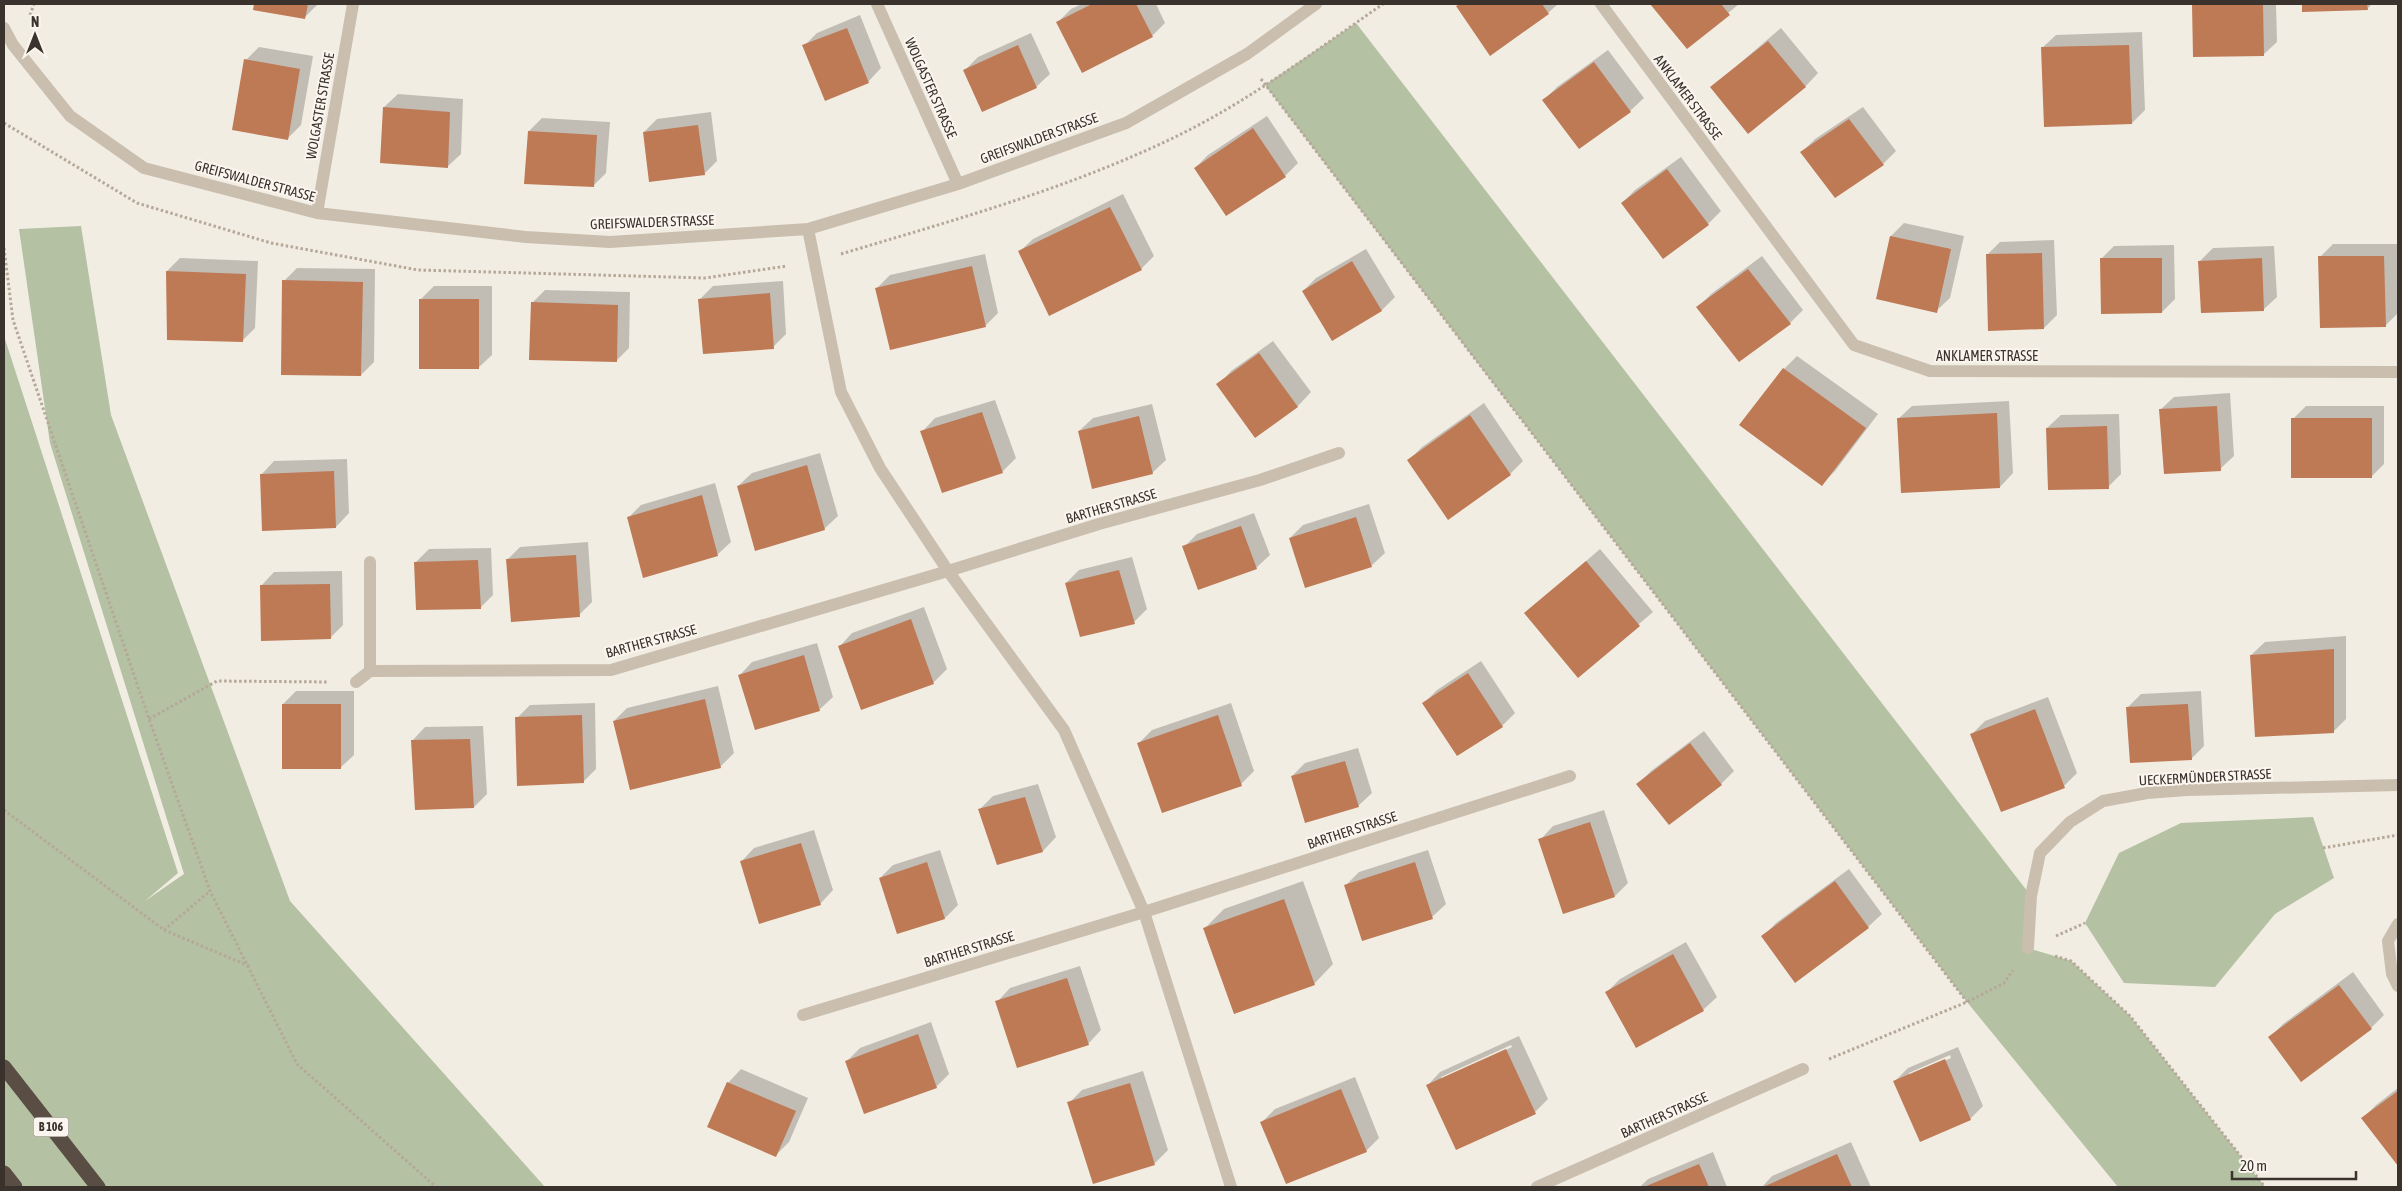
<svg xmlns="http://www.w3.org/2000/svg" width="2402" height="1191" font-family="'Asap Condensed',sans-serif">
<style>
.green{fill:#b4c1a3}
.shadow{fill:#0003;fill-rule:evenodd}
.building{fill:#be7955}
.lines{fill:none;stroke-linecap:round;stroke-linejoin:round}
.path{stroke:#b6a899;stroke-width:3;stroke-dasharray:2.5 2.5;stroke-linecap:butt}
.lane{stroke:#cabeaf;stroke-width:12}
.street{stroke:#cabeaf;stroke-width:12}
.highway{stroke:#5a4d44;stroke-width:15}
.labels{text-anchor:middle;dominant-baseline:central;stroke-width:4;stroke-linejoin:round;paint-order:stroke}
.shield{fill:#faf6ef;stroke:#746d66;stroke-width:1}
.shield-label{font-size:12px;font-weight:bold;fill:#3a322c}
.street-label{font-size:14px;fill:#3a322c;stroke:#faf6ef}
</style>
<rect width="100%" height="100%" fill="#f2ede3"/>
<!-- green -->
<path class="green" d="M1356,23L2031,896L2028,948L2071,961L2130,1016L2265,1187H2118L1967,1002L1265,85Z
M81,226L111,415L290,901L545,1187H4V336L178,873L145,901L184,874L50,443L19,229Z
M2313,817L2334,878L2275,914L2215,987L2124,983L2085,923L2119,853L2181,823Z"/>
<!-- shadow -->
<path class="shadow" d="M255,4H318L305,17L254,9Z
M1082,4H1156L1165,23L1152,36L1058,22L1071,9Z
M1461,4H1558L1548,13L1458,6Z
M1652,4H1739L1687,47Z
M2193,4H2276L2277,42L2263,55L2194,56Z
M2303,4H2372L2367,9L2303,10Z
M860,15L881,68L868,82L804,46L817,33Z
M1781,28L1818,73L1805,87H1712Z
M2142,32L2145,110L2132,123L2042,48L2056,35Z
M1031,33L1050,74L1036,87L965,70L978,57Z
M259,47L313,56L301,125L288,138L246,60Z
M1608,50L1644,98L1630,111L1580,148L1544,100L1557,87Z
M398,94L463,99L461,154L447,167L384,107Z
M1863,107L1896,151L1883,164L1802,152L1815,139Z
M711,112L717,161L704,174L644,132L657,119Z
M1267,116L1298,163L1285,176L1195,168L1208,155Z
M542,118L610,122L606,173L593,186L529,131Z
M1681,157L1721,211L1708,224L1622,203L1635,190Z
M1123,194L1154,256L1141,269L1019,252L1033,239Z
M1904,223L1964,236L1950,298L1936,311L1877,298L1891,236Z
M2054,240L2057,315L2044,328L1987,255L2000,242Z
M2333,244H2397L2398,313L2385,326L2320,257Z
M2174,245L2175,299L2162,312L2101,259L2114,246Z
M2274,246L2277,297L2263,310L2199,262L2213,248Z
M1366,249L1395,297L1382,310L1332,339L1303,291L1316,278Z
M985,254L998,313L985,326L877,288L890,275Z
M1762,256L1803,310L1790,323L1739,361L1698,307L1711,294Z
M180,258L258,261L255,328L242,341L167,271Z
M297,268L375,269L374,362L361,375L284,281Z
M783,281L786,334L773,347L700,299L713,286Z
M434,286H492V355L478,368L420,300Z
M545,290L630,292L629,348L616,361L532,303Z
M1273,341L1311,392L1298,406L1255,436L1218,385L1231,371Z
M1797,356L1878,414L1835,471L1822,484L1784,369Z
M2230,393L2234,456L2220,469L2160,410L2174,397Z
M995,400L1016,458L1002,472L922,432L935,418Z
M2009,401L2013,473L2000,487L1898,419L1912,406Z
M1484,403L1523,461L1510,474L1409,460L1422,447Z
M1152,404L1166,460L1152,473L1079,431L1093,418Z
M2306,406H2384V464L2371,477L2293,419Z
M2119,414L2121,474L2108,487L2047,428L2061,415Z
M820,453L838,516L824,529L738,486L752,473Z
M347,459L349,513L336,527L263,529L261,475L274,461Z
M715,483L731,542L717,555L628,518L641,505Z
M1369,504L1385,553L1371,566L1290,538L1303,525Z
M1254,513L1270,555L1256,568L1184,547L1197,534Z
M588,542L592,602L579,615L507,560L520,547Z
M491,548L493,595L480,608L416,562L429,549Z
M1600,549L1653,612L1578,676L1526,613Z
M1132,557L1147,609L1134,622L1066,583L1079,570Z
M342,571L343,625L330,638L261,586L274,572Z
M924,607L947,669L934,682L862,708L839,647L852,633Z
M2346,636V719L2333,732L2251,655L2265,642Z
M817,643L833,697L819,710L739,676L752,662Z
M1481,661L1515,713L1502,726L1457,754L1424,703L1437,690Z
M718,686L734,753L721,766L631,788L614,721L627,708Z
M296,691H354V755L340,768L283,704Z
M2201,691L2204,746L2191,759L2128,707L2141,694Z
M2048,697L2077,773L2064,786L1972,734L1985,721Z
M595,703L596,769L583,782L517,718L530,705Z
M1231,703L1254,771L1241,784L1139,743L1152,730Z
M483,726L487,794L474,807L412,741L425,727Z
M1704,731L1734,771L1721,784L1669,824L1638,784L1651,771Z
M1358,748L1372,793L1358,806L1292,776L1305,763Z
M1038,784L1056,837L1043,851L997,863L980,809L993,796Z
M1604,810L1628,883L1615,896L1540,840L1553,826Z
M814,830L833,890L820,904L741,862L754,848Z
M940,850L958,905L945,918L897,933L880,878L893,865Z
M1428,850L1446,904L1432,917L1346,885L1359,872Z
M1849,869L1882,914L1868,927L1763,937L1776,923Z
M1303,881L1333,964L1314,984L1205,928L1224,909Z
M1686,942L1717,997L1703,1010L1637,1046L1607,992L1620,979Z
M1080,966L1101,1030L1088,1044L997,1002L1010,988Z
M2353,972L2384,1015L2371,1028L2270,1037L2283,1024Z
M931,1022L949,1074L936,1087L847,1061L860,1048Z
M1519,1036L1548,1099L1535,1112L1427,1086L1440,1072ZM1511,1045L1512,1047L1441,1080V1077Z
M1958,1047L1983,1106L1970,1119L1895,1081L1908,1068ZM1950,1055L1951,1058L1909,1076V1073Z
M741,1069L808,1098L789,1142L776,1155L728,1083Z
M1143,1071L1168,1150L1155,1163L1094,1182L1069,1103L1082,1090Z
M1355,1077L1379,1138L1366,1151L1262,1122L1275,1109Z
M2398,1088V1163L2363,1118L2376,1105Z
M1851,1142L1871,1187H1762L1772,1176Z
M1713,1152L1727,1187H1640L1648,1179Z"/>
<!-- building -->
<path class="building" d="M254,4H308L305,19L253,10Z
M1092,4H1136L1153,37L1082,73L1056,22Z
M1460,4H1542L1549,14L1490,56L1456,6Z
M1650,4H1721L1730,15L1687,49Z
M2192,4H2263L2264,56L2193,57Z
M2302,4H2367L2368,10L2302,12Z
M847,28L869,83L825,101L802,45Z
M1768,41L1806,87L1748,134L1710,87Z
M1018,45L1037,88L982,112L963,70Z
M2129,45L2132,124L2044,127L2041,47Z
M244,59L300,69L288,140L232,130Z
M1594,62L1631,112L1579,149L1542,100Z
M383,107L450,112L448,168L380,163Z
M1849,119L1884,165L1835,198L1800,152Z
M698,125L705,175L649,182L643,132Z
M1253,128L1286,177L1226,216L1194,168Z
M528,131L597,135L594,187L524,184Z
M1667,169L1709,225L1663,259L1621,203Z
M1110,207L1142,270L1049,316L1018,251Z
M1890,236L1951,249L1937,313L1876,299Z
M2042,253L2044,329L1988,331L1986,254Z
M2318,256H2384L2386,327L2320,328Z
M2100,258H2162V313L2101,314Z
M2262,258L2264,311L2201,313L2198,261Z
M1352,261L1382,311L1332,341L1302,291Z
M972,266L986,327L890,350L875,288Z
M1748,269L1791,324L1739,362L1696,307Z
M166,271L246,274L243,342L167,340Z
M282,280L363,282L361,376L281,375Z
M770,293L774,349L703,354L698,299Z
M419,299H479V369H419Z
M531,302L618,305L617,362L529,360Z
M1259,353L1298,407L1255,438L1216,384Z
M1783,368L1866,428L1822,486L1739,425Z
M2217,406L2221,471L2164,474L2159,409Z
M982,412L1003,473L942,493L920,431Z
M1997,413L2000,488L1901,493L1897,418Z
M1470,415L1511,475L1448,520L1407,460Z
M1139,416L1153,474L1092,489L1078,431Z
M2291,418H2372V478H2291Z
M2107,426L2109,489L2048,490L2046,428Z
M807,465L825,530L755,551L737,486Z
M334,471L336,528L262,531L260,474Z
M702,495L718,556L643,578L627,517Z
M1356,517L1372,567L1305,588L1289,538Z
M1241,526L1257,569L1198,590L1182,546Z
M576,555L580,617L511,622L506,559Z
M478,560L481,609L416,610L414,562Z
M1586,561L1640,626L1578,678L1524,613Z
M1119,570L1135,624L1080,637L1065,583Z
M330,584L331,639L261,641L260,585Z
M911,619L934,684L861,710L838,646Z
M2334,649V733L2255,737L2250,655Z
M804,655L820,711L755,730L738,675Z
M1468,673L1503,727L1457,756L1422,703Z
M705,699L721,768L630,790L613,721Z
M282,704H341V769H282Z
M2188,704L2192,760L2130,763L2126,707Z
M2035,709L2065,788L2001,812L1970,734Z
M582,715L584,783L517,786L515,717Z
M1218,715L1242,786L1162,813L1137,743Z
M470,739L474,808L415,810L411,740Z
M1690,743L1722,785L1669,825L1636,784Z
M1345,761L1359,807L1305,823L1291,776Z
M1025,797L1043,852L997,865L978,809Z
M1590,822L1615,897L1563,914L1538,839Z
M801,843L821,905L759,924L740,861Z
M927,862L945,919L897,934L879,878Z
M1415,862L1433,919L1362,941L1344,885Z
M1835,881L1869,928L1795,983L1761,936Z
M1284,899L1315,985L1234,1014L1203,928Z
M1673,954L1704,1011L1636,1048L1605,992Z
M1067,978L1089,1045L1017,1068L995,1001Z
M2339,985L2372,1029L2301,1082L2268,1037Z
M918,1034L937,1088L864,1114L845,1061Z
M1506,1049L1536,1114L1456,1150L1426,1085Z
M1945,1059L1971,1120L1920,1142L1893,1081Z
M727,1082L796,1111L776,1157L707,1127Z
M1130,1083L1155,1165L1093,1184L1067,1102Z
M1341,1089L1367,1152L1286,1184L1260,1122Z
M2398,1091V1166L2361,1118Z
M1837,1154L1852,1187H1763Z
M1699,1164L1709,1187H1644Z"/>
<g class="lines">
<!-- path -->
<path class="path" d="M30,15L34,4
M1261,79L1967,1002
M4,123L137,203L271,243L418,270L705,278L787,266
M4,248L13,320L149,719L210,891L297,1064L436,1187
M841,254C954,220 1067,189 1173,138C1248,102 1315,51 1383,4
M149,719L217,681L328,682
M4,810L164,930L249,966
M2323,848L2398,835
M164,930L210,891
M2056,936L2085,923
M2055,956L2071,961L2130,1016L2265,1187
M1829,1059L1967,1002L2004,983L2013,970"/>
<!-- lane -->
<path class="lane" d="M370,562V671
M356,682L370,671L611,670L948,571L1099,524L1260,480L1339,453
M803,1015L1144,912L1570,776
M1537,1187L1803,1069"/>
<!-- street -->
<path class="street" d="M877,4L958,184
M1601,4L1854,345L1930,371L2398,372
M4,28L13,45L70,116L144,168L317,213L526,237L610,242L808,229L958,184L1126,123L1247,54L1316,4
M317,213L353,4
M808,229L841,392L880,468L948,571L1064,730L1144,912L1231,1187
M2398,924L2388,941L2392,974L2398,986
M2028,948L2031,896L2040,853L2070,822L2103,801L2147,793L2187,790L2398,785"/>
<!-- highway -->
<path class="highway" d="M4,1067L98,1187
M4,1173L15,1187"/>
</g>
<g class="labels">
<!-- shield labels -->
<rect class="shield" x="33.5" y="1117.5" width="35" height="19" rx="4"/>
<g class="shield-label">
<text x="51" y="1127">B 106</text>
</g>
<!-- street labels -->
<g class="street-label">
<text transform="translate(931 88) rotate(66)">WOLGASTER STRASSE</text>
<text transform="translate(1688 97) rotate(53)">ANKLAMER STRASSE</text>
<text transform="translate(320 106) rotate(-80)">WOLGASTER STRASSE</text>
<text transform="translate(1039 138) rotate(-20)">GREIFSWALDER STRASSE</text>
<text transform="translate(255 181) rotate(15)">GREIFSWALDER STRASSE</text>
<text transform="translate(652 222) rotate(-2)">GREIFSWALDER STRASSE</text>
<text x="1987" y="356">ANKLAMER STRASSE</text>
<text transform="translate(1111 506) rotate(-16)">BARTHER STRASSE</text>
<text transform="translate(651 641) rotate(-15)">BARTHER STRASSE</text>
<text transform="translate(2205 777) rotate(-3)">UECKERMÜNDER STRASSE</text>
<text transform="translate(1352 830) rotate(-18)">BARTHER STRASSE</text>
<text transform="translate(969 949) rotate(-17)">BARTHER STRASSE</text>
<text transform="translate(1664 1115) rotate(-24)">BARTHER STRASSE</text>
</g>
</g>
<!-- border -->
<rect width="2402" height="1191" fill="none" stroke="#3a322c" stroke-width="10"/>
<!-- north arrow -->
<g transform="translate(35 35)" stroke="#faf6ef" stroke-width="4" paint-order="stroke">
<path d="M0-4L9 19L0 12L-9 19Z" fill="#3a322c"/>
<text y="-8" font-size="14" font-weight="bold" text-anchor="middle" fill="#3a322c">N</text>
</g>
<!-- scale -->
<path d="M2232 1171v8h124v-8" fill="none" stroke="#3a322c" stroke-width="2.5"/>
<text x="2240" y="1171" font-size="15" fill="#3a322c" stroke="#faf6ef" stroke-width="4" paint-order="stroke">20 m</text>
</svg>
